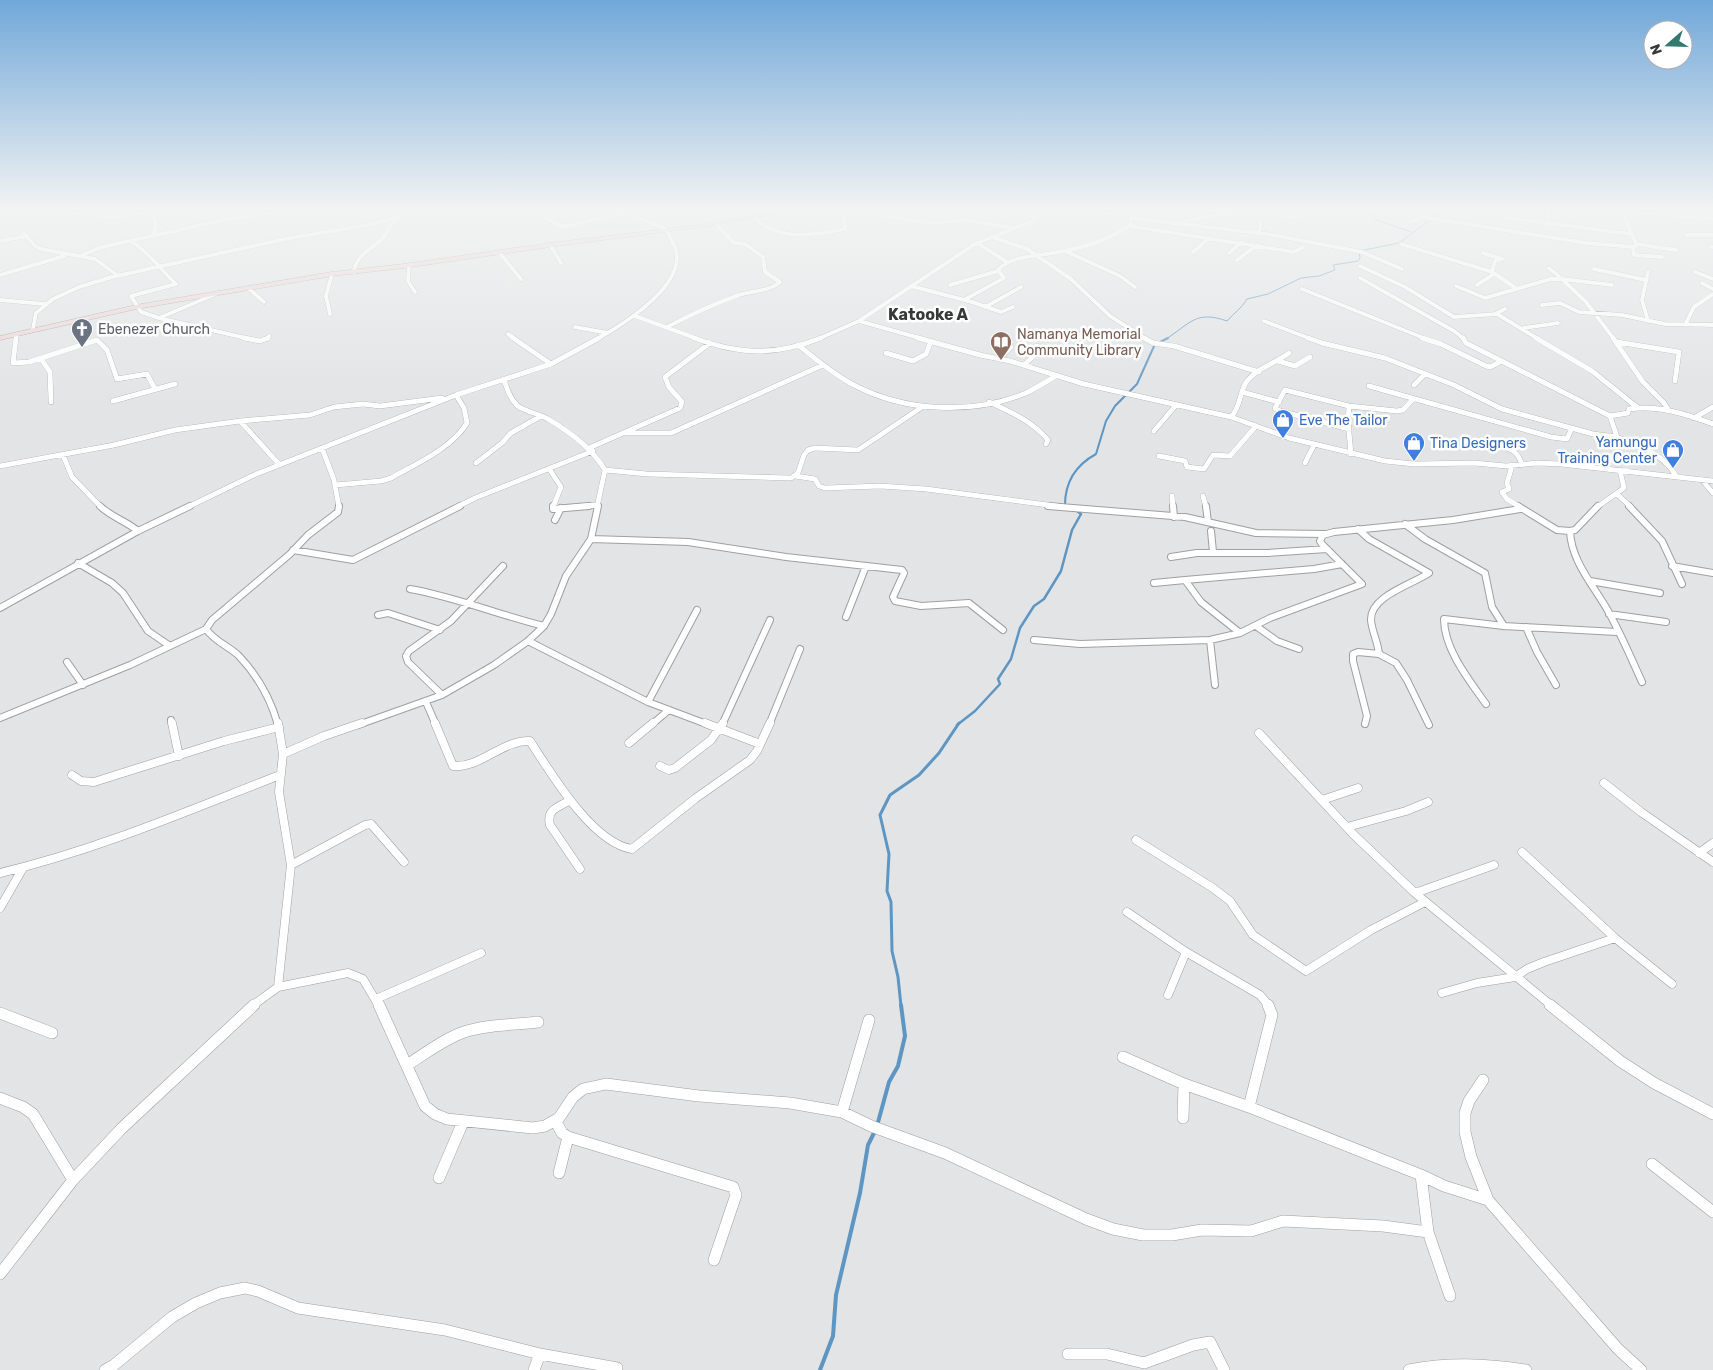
<svg xmlns="http://www.w3.org/2000/svg" width="1713" height="1370" font-family="Rubik,sans-serif">
<style>
.lines{fill:none;stroke-linecap:round;stroke-linejoin:round}
.stream-far4{stroke:#5e96c3;stroke-width:1}
.stream-far3{stroke:#5e96c3;stroke-width:2}
.stream-far2{stroke:#5e96c3;stroke-width:2.5}
.stream-far1{stroke:#5e96c3;stroke-width:3}
.stream{stroke:#5e96c3;stroke-width:4}
.street-far4-casing{stroke:#9fa0a1;stroke-width:4.5}
.street-far3-casing{stroke:#9fa0a1;stroke-width:5.5}
.street-far2-casing{stroke:#9fa0a1;stroke-width:8}
.street-far1-casing{stroke:#9fa0a1;stroke-width:9}
.street-casing{stroke:#9fa0a1;stroke-width:12}
.secondary-casing{stroke:#9fa0a1;stroke-width:1}
.street-far4{stroke:#fff;stroke-width:4}
.street-far3{stroke:#fff;stroke-width:5}
.street-far2{stroke:#fff;stroke-width:6}
.street-far1{stroke:#fff;stroke-width:8}
.street{stroke:#fff;stroke-width:11}
.secondary{fill:#edd7d6;fill-rule:evenodd}
.labels{text-anchor:middle;dominant-baseline:central;stroke-width:5;stroke-linejoin:round;paint-order:stroke}
.far-worship-label{font-size:14px;fill:#5b616d;stroke:#fff;text-anchor:start}
.far-education-label{font-size:14px;fill:#785e54;stroke:#fff;text-anchor:start}
.far-shop-label{font-size:14px;fill:#366cbe;stroke:#fff;text-anchor:start}
.far-quarter-label{font-size:16px;font-weight:bold;fill:#373838;stroke:#fff}
</style>
<rect width="100%" height="100%" fill="#e3e4e5"/>
<g class="lines">
<!-- stream-far4 -->
<path class="stream-far4" d="M1359,208L1377,220L1411,232
M1166,339C1191,323 1196,310 1227,321C1234,313 1242,308 1247,299L1268,294L1301,278L1319,276L1335,270L1333,265L1358,261L1360,258L1359,251L1399,243L1446,208"/>
<!-- stream-far3 -->
<path class="stream-far3" d="M1160,342L1168,338
M1065,505C1065,482 1076,465 1096,454L1106,421L1115,406L1137,384L1155,344"/>
<!-- stream-far2 -->
<path class="stream-far2" d="M957,725L975,711L1000,684L998,679L1011,659L1020,628L1034,606L1044,599L1061,571L1072,530L1081,514L1077,511"/>
<!-- stream-far1 -->
<path class="stream-far1" d="M901,1006L898,977L892,951L891,902L887,891L889,854L880,815L890,795L919,775L939,753L959,723"/>
<!-- stream -->
<path class="stream" d="M877,1126L889,1082L898,1066L905,1036L901,1005
M820,1370L833,1336L836,1295L860,1193L868,1145L875,1131"/>
<!-- street-far4 casing -->
<g class="street-far4-casing">
<path id="street-far4" d="M143,208L155,218L156,225L153,236
M223,208L224,220
M826,208L843,215L875,214L929,223L967,220L1014,228
M1089,208L1096,214L1128,212
M1297,208L1299,210
M1548,208L1549,224
M1590,208L1713,219
M1127,209L1225,211L1239,208
M56,212L115,217L149,212
M754,217C777,242 815,235 845,229L843,215
M546,218L562,227L625,213
M1131,218L1267,234L1362,252L1402,269
M1508,218L1631,234
M1410,222L1422,217L1586,243L1635,247L1636,244L1622,212
M1176,224C1216,210 1256,213 1297,217
M1129,226L1294,252L1303,247
M23,232L35,246L41,249L95,259L117,275
M1259,233L1261,222
M1687,235H1713
M992,237L1027,249L1071,279L1110,316L1146,339
M0,241L27,236
M131,241C151,254 159,268 176,284L131,296L141,312L159,318
M977,243L1007,262
M1401,244L1492,272L1517,289
M1636,244L1676,250
M550,245L561,263
M1633,247L1634,255L1662,257
M1711,247H1713
M1065,251L1120,276L1135,287
M499,252L521,279
M1193,252L1209,238
M1229,253L1242,242
M1483,253L1502,259L1495,261L1492,272
M82,255L102,247L224,220L304,208
M1237,260L1257,245
M409,265L408,281L415,292
M1360,266L1405,287L1454,317L1497,314L1538,339
M1549,268L1562,279L1612,285
M1594,269L1646,280
M354,272C354,257 373,248 382,239C388,233 390,225 396,219
M1648,272L1642,300L1648,321
M1695,272L1713,279
M0,275L64,256
M1360,278L1454,331L1464,339
M1702,283L1713,289
M950,285L998,271
M1477,285L1494,274
M911,286L972,302L1001,312L1013,307
M1456,286L1485,298L1551,279H1562L1586,302L1614,339
M248,288L264,302
M1302,289L1426,339
M218,293L159,318L250,339
M0,300L44,304
M964,300L1004,278L998,270C1010,256 1036,256 1053,253C1079,249 1109,240 1130,225L1131,218L1126,208
M1542,305L1560,303L1579,312L1622,315L1665,324L1713,325
M985,307L1021,287
M330,314L326,296L332,274
M1495,314L1505,309
M635,316L698,339
M859,321L923,339
M1264,321L1311,339
M1685,325L1694,307L1713,294
M575,327L608,333
M667,327C690,315 714,304 739,295C752,291 770,291 780,282L765,272L763,257L745,244L734,243L716,224
M1524,328L1558,323
M33,329L36,313L53,299L79,287L112,277L285,239L374,224L404,215L416,208
M508,334L515,339
M16,339L17,334
M267,339L269,336
M597,339C624,324 694,281 673,243C671,240 669,233 666,230C660,225 623,212 613,208
M818,339L859,321L975,244L1033,221L1035,218L1027,208"/>
</g>
<!-- street-far3 casing -->
<g class="street-far3-casing">
<path id="street-far3" d="M16,338L13,363L29,362L97,340L107,350L117,379L147,374L155,389
M244,338L260,341L268,338
M513,338L551,364
M694,338C741,355 775,356 821,338
M918,338L980,355L1010,361L1084,384L1231,417L1289,438L1385,461L1414,464L1474,463L1506,466L1537,463L1561,464L1713,481
M1144,338L1153,343L1174,346L1259,372
M1308,338L1322,343L1385,358L1454,385L1502,409L1593,434L1617,437
M1422,338L1441,344L1486,366L1490,367L1502,361
M1463,338L1466,343L1610,416L1628,413L1629,409C1658,405 1686,414 1713,424
M1536,338L1592,371L1638,408
M1613,338L1643,382L1664,403L1669,411
M1617,342L1679,352L1675,381
M798,345C816,359 834,375 854,385C905,412 972,415 1026,393C1036,388 1046,382 1056,376
M886,353L913,361L926,354L931,341
M41,359L50,372L51,402
M999,359L1011,347
M1278,361L1295,366L1310,357
M1024,365L1039,351L1037,346
M504,380C507,389 511,401 519,407C528,412 539,414 548,419C570,432 592,448 605,470L597,507
M1414,385L1425,374
M1369,386L1551,437L1567,439L1572,428
M1242,392L1279,402
M113,401L175,384
M989,402C1011,412 1032,421 1048,440L1046,444
M1349,406L1348,421L1351,454
M1610,416L1617,437C1640,447 1663,453 1676,476
M1231,417C1241,407 1239,392 1247,381C1257,368 1276,363 1289,353
M1694,418L1713,407
M240,421L279,464
M1349,429L1280,411L1275,408L1285,390L1349,406L1397,411L1403,410L1413,399
M1154,431L1176,405
M624,433H671L823,365
M1497,446C1511,448 1518,451 1522,465
M322,448L334,480L339,507
M589,448L680,408L682,402L669,387L665,377L710,343
M63,455L72,477L101,507
M1159,456L1185,461L1187,467L1204,469L1213,455L1230,456L1256,426
M476,463L502,443L511,433L541,416
M1305,463L1314,445
M0,466L114,445L175,430L240,421L310,415L334,407L363,404L380,406L442,398
M1512,466L1507,483L1509,489L1502,492L1507,499L1520,507
M550,470L561,487L553,507
M605,470L647,474L791,478L798,473L804,455L808,450L815,448L858,450L922,407
M795,476L815,479L819,486L825,488L880,486L926,489L1063,507
M1702,480L1713,493
M335,485L381,481L391,478C416,464 452,448 467,423L464,408L456,395
M1617,494L1631,507
M1172,496L1173,507
M1203,496L1206,507
M188,507L254,475L456,395L551,364L599,338
M457,507L475,498L593,451
M574,507L598,505
M1597,507L1624,488L1620,470"/>
</g>
<!-- street-far2 casing -->
<g class="street-far2-casing">
<path id="street-far2" d="M100,506C111,517 126,521 138,531
M553,506V509L589,506
M1048,506L1185,517L1256,533L1325,534
M1173,506L1174,517
M1206,506L1208,522
M1518,506L1557,530L1570,531
M1598,506L1575,530L1570,531C1571,561 1594,586 1608,611C1621,634 1631,658 1642,682
M1629,506L1662,541L1682,584
M555,520L561,508
M1405,524L1425,539L1485,573L1492,607L1504,626
M1358,529L1369,539L1429,573C1413,584 1370,596 1371,620C1372,632 1378,642 1379,654
M1211,531L1213,552
M591,539L688,542L786,557L902,570L904,573L893,597L895,601L921,606L969,603L1003,630
M293,550L353,560L460,506
M1171,557L1197,553H1268L1327,549
M78,563L112,583L123,593L148,631L170,646
M1672,566L1713,573
M1590,581L1660,593
M1154,583L1185,580
M410,589C456,597 499,615 544,626
M0,608L138,531L190,506
M1609,614L1666,622
M378,615L388,613L440,630
M846,617L866,566
M1256,626L1277,641L1299,649
M1526,627L1537,652L1556,685
M1240,633L1201,602L1185,580L1314,569L1342,564
M1034,640L1080,644L1210,640
M528,641L648,702L709,725
M67,662L83,685
M1215,685L1210,640L1240,633L1270,618L1362,584L1322,544L1320,541L1323,535L1334,532L1453,520L1520,509
M442,695L408,662L406,656L409,651L451,621L503,566
M426,702L436,725
M648,702L697,610
M1486,704C1469,680 1444,649 1444,619L1504,626L1617,632
M0,718L130,665L206,629
M171,720L172,725
M1365,724L1367,716L1353,661V654L1358,652L1379,654L1396,663L1407,680L1429,725
M278,725C271,700 257,675 239,656C229,646 215,642 206,629L212,620L290,554L308,535L338,512L339,506
M358,725L442,695L494,665L528,641L544,626L551,614L566,576L591,539L598,506
M651,725L669,710
M722,725L770,620
M769,725L800,649"/>
</g>
<!-- street-far1 casing -->
<g class="street-far1-casing">
<path id="street-far1" d="M172,723L179,756
M435,723L453,766C481,768 502,740 530,741C551,773 592,843 632,849L696,798L750,760L757,751L770,723
M705,723L760,744
M1259,733L1353,834L1415,893L1552,1006
M629,743L653,723
M283,754L324,736L362,723
M660,766L669,770L675,768L711,740L723,723
M72,775L81,781L94,782L224,741L279,727
M1604,783L1641,812L1713,862
M1322,800L1358,788
M569,801C558,807 546,810 550,825L580,869
M1347,827L1406,811L1428,802
M1136,840L1213,888L1230,901L1253,935L1306,971L1371,930L1425,902
M1699,853L1713,843
M291,865L365,825L371,824L404,862
M0,873C97,850 187,811 280,775
M1415,893L1494,865
M0,908L23,868
M1127,912L1186,952L1260,995L1269,1006
M1615,938L1672,984
M278,987L348,973L363,979L379,1006
M1442,993L1477,983L1515,977L1527,969L1544,962L1615,938L1522,852
M1168,995L1186,952
M376,999L481,953
M252,1006L278,987L291,865L279,792L283,754L278,723"/>
</g>
<!-- street casing -->
<g class="street-casing">
<path id="street" d="M379,1005L425,1106L435,1114L447,1119L533,1128L545,1126L559,1118L573,1097L583,1089L606,1084L699,1096L790,1103L842,1112L871,1126L945,1153L1086,1219L1113,1229L1143,1235H1172L1202,1230L1251,1231L1283,1221L1383,1226L1428,1232
M1550,1005L1620,1061L1654,1083L1713,1114
M0,1013L52,1033
M1123,1057L1184,1084L1249,1107L1421,1175
M407,1065C426,1053 444,1039 464,1032C488,1024 514,1025 538,1022
M1483,1080L1469,1101L1465,1113V1132L1471,1157L1488,1200L1618,1349L1641,1370
M0,1098L23,1107L33,1114L73,1180
M1249,1107L1272,1015L1268,1005
M842,1112L869,1020
M1183,1118L1184,1084
M556,1122L562,1133L568,1137L733,1187L736,1195L714,1260
M1652,1164L1713,1212
M559,1173L568,1137
M439,1178L463,1122
M0,1274L73,1180L122,1128L254,1005
M1450,1296L1428,1232L1421,1175L1444,1186L1488,1200
M1068,1354H1107L1144,1363L1193,1345L1210,1342L1224,1370
M105,1370L114,1365L172,1317L196,1303L220,1293L245,1288L258,1291L298,1308L445,1330L540,1354L617,1368
M534,1370L540,1354
M1409,1370C1449,1362 1486,1364 1526,1370"/>
</g>
<!-- secondary casing -->
<g class="secondary-casing">
<path id="secondary" d="M797,208H809L709,226L550,247L404,268L332,276L136,309L0,340V336L136,305L332,272L404,264L550,243L709,224Z"/>
</g>
<!-- street-far4 -->
<use href="#street-far4" class="street-far4"/>
<!-- street-far3 -->
<use href="#street-far3" class="street-far3"/>
<!-- street-far2 -->
<use href="#street-far2" class="street-far2"/>
<!-- street-far1 -->
<use href="#street-far1" class="street-far1"/>
<!-- street -->
<use href="#street" class="street"/>
<!-- secondary -->
<use href="#secondary" class="secondary"/>
</g>
<!-- sky -->
<linearGradient id="sky" x2="0" y2="1"><stop stop-color="#71a8d9"/><stop offset="0.52" stop-color="#f2f3f3"/><stop offset="1" stop-color="#f2f3f3" stop-opacity="0"/></linearGradient>
<rect width="1713" height="400" fill="url(#sky)"/>
<!-- icons -->
<defs>
<g id="church-pin" transform="scale(1.125)"><path d="M0 17L-7.5 6A9.5 9.5 0 1 1 7.5 6Z" fill="#6b7280" stroke="#fff"/><path d="M-1.2-6h2.4v3.5h3.3v2.4h-3.3V6h-2.4V-.1h-3.3v-2.4h3.3Z" fill="#fff"/></g>
<g id="library-pin" transform="scale(1.125)"><path d="M0 17L-7.5 6A9.5 9.5 0 1 1 7.5 6Z" fill="#8d6e63" stroke="#fff"/><path d="M-6-4Q-3-5.5-.7-3.5V5Q-3 3-6 4ZM6-4Q3-5.5 .7-3.5V5Q3 3 6 4Z" fill="#fff"/></g>
<g id="shop-pin" transform="scale(1.125)"><path d="M0 17L-7.5 6A9.5 9.5 0 1 1 7.5 6Z" fill="#3f7fe0" stroke="#fff"/><path d="M-5-2.5h2.3a2.7 3.5 0 0 1 5.4 0H5L5.5 6h-11ZM-1.5-2.5h3a1.5 2.3 0 0 0-3 0Z" fill="#fff"/></g>
</defs>
<g fill-rule="evenodd">
<use href="#church-pin" x="82" y="329"/>
<use href="#library-pin" x="1001" y="342"/>
<use href="#shop-pin" x="1283" y="420"/>
<use href="#shop-pin" x="1414" y="443"/>
<use href="#shop-pin" x="1673" y="450"/>
</g>
<g class="labels">
<!-- far-worship labels -->
<g class="far-worship-label">
<text x="98" y="329">Ebenezer Church</text>
</g>
<!-- far-education labels -->
<g class="far-education-label">
<text x="1017" y="334">Namanya Memorial<tspan x="1017" dy="16">Community Library</tspan></text>
</g>
<!-- far-shop labels -->
<g class="far-shop-label">
<text x="1299" y="420">Eve The Tailor</text>
<text x="1657" y="442" text-anchor="end">Yamungu<tspan x="1657" dy="16">Training Center</tspan></text>
<text x="1430" y="443">Tina Designers</text>
</g>
<!-- far-quarter labels -->
<g class="far-quarter-label">
<text x="928" y="314">Katooke A</text>
</g>
</g>
<!-- north arrow -->
<g transform="translate(1668 45) rotate(250)"><circle r="24" fill="#ffffff" stroke="#afafaf"/>
<path d="M0-4L9 19L0 12L-9 19Z" fill="#33796e"/>
<text y="-8" font-size="14" font-weight="bold" text-anchor="middle" fill="#373838">N</text>
</g>
</svg>
